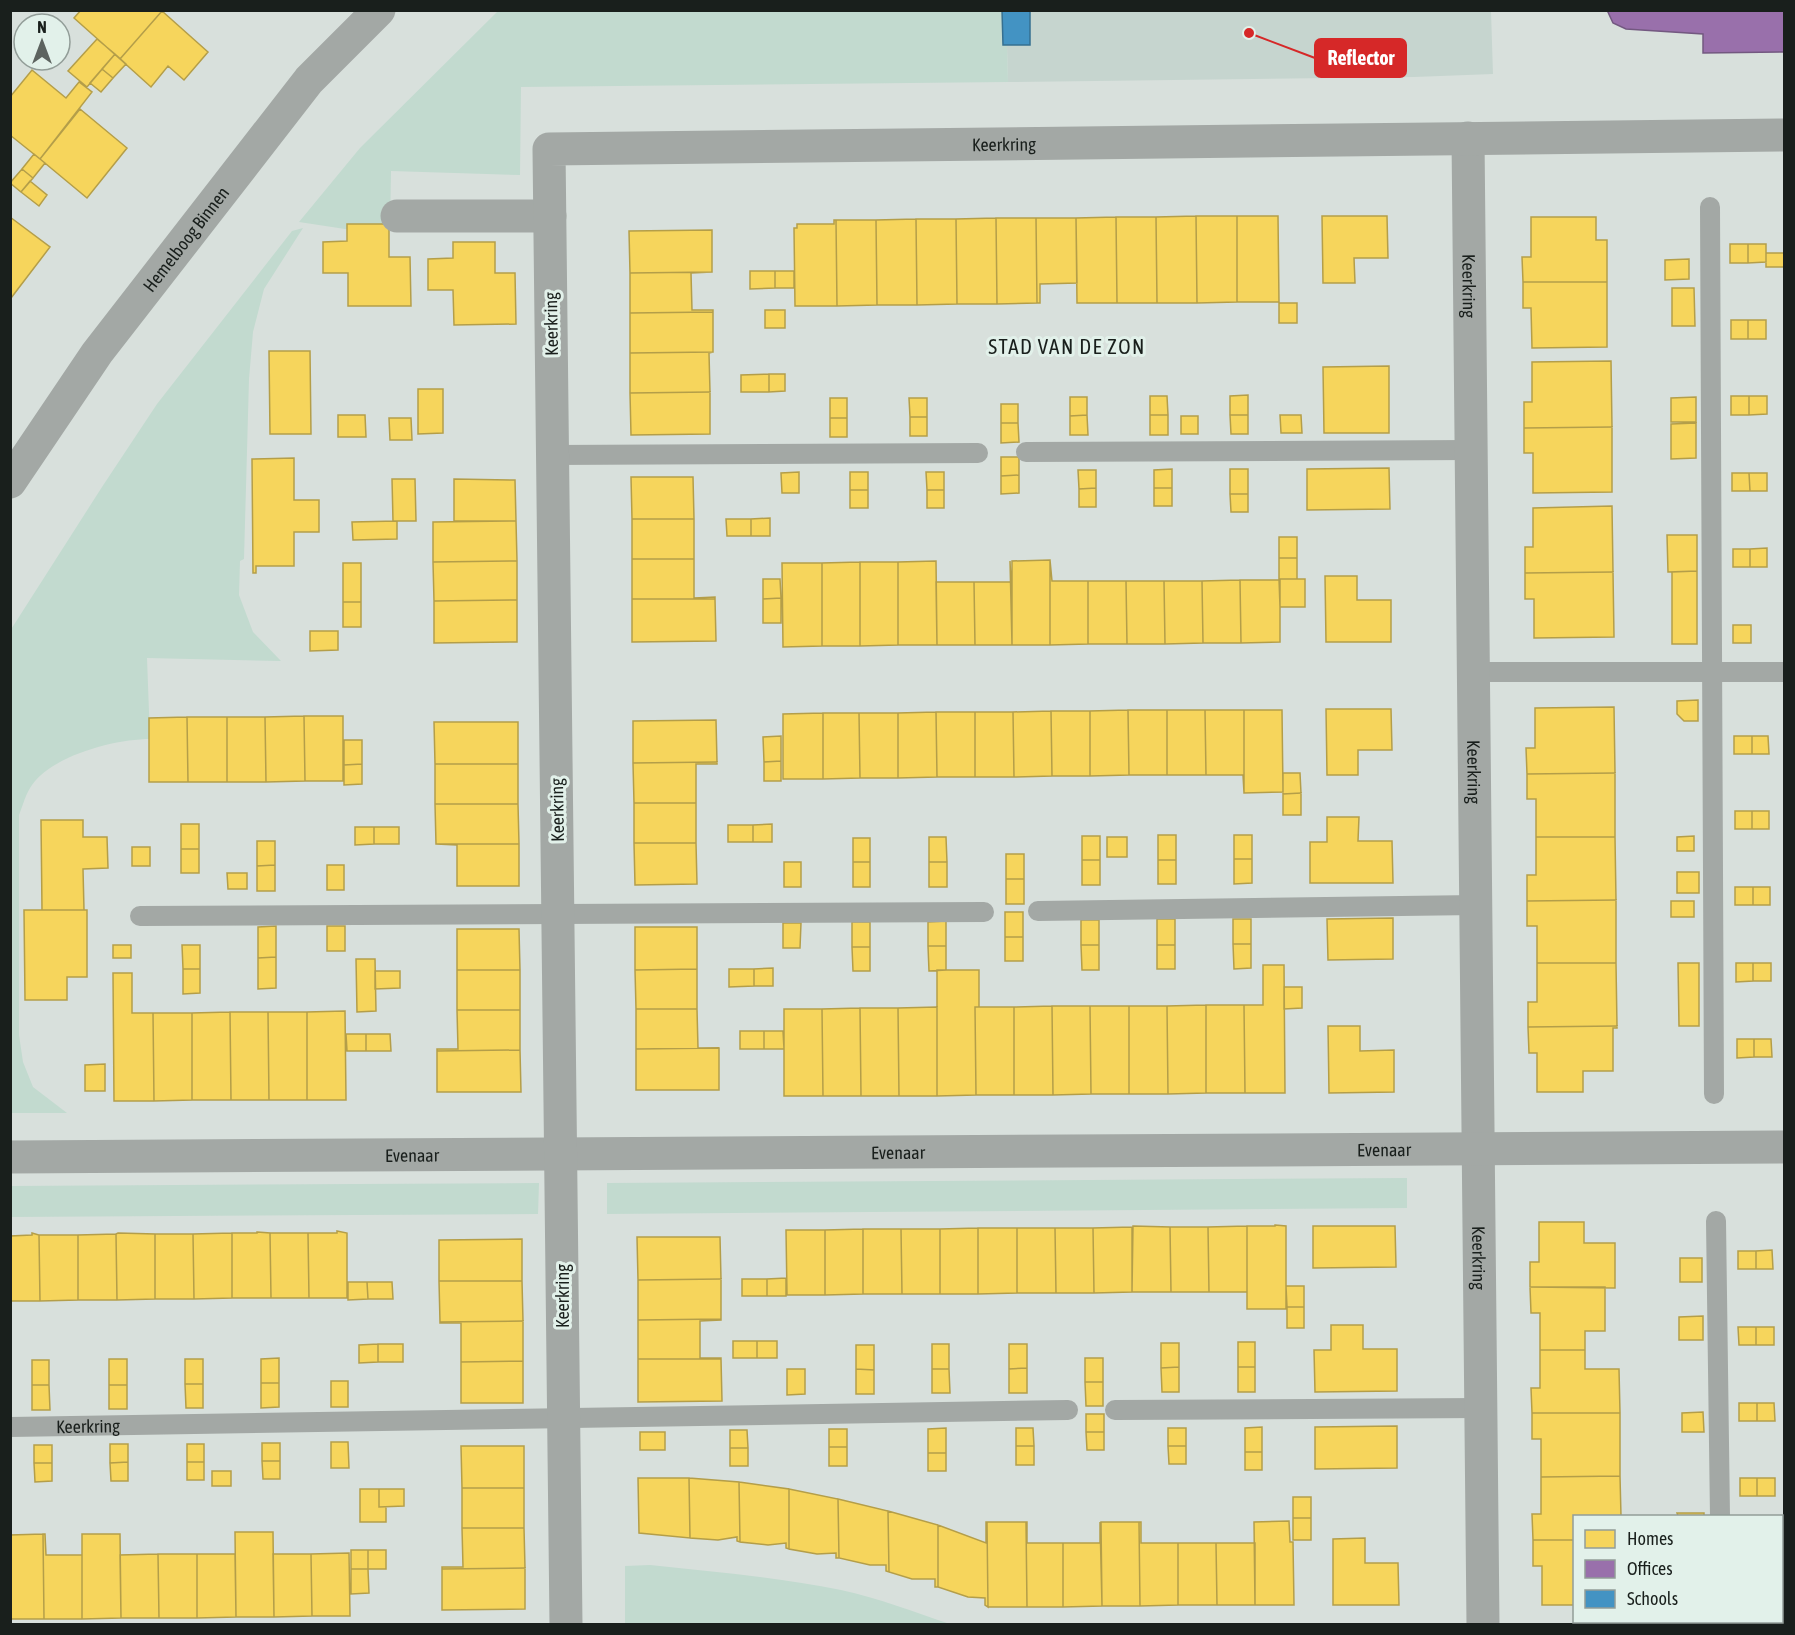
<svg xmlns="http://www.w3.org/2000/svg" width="1795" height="1635" font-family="'Asap Condensed',sans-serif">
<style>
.built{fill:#c6d5cf}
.green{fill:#c2dacf}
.homes{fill:#f6d55c;stroke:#b49e49;stroke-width:1.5}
.offices{fill:#9970ab;stroke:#735880;stroke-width:1.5}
.schools{fill:#4393c3;stroke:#367091;stroke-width:1.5}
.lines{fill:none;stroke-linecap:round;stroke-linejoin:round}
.service{stroke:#a3a8a5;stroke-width:20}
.minor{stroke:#a3a8a5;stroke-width:33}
.labels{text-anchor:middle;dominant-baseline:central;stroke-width:6;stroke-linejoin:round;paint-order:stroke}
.street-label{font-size:18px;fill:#191f1c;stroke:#e2f1ea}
.quarter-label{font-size:21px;letter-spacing:1.5px;fill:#191f1c;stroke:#e2f1ea}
.leader{fill:none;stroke:#d62828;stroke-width:2}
.callout-dot{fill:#d62828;stroke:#e2f1ea;stroke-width:2}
.callout{fill:#d62828;stroke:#d62828;stroke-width:2}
.callout-label{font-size:20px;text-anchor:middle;font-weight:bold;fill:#fff}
</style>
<rect width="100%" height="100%" fill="#d8e0dc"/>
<!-- built -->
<path class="built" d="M1006,11H1491L1493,74L1414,77L1008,82Z"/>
<!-- green -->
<path class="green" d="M498,11H1006L1008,82L521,87L520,175L391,171L390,230L345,229L299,222L360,148Z
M303,228L264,289L253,332L249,379L244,559L240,561L239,595L253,632L281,661L147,658L150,739C116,739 53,755 32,785C26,793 23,805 19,815V1035L23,1062L33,1087L67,1113H11L10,631L102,487L157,404L292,231Z
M1407,1178V1208L607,1214V1183Z
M539,1183L538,1214L11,1217V1186Z
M650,1565C714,1572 778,1577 841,1590C878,1598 914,1612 950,1624H625V1566Z"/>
<!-- homes -->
<path class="homes" d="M81,10H161L162,11L120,59L74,18Z
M162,11L208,52L184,80L168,66L151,87L120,59Z
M97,39L115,54L87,87L68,71Z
M115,54L126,64L113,78L102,69Z
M102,69L113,78L101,92L90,83Z
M32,70L66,98L79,82L92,92L40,159L10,135V97Z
M80,109L127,148L87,198L40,159Z
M34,154L45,163L33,178L22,169Z
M22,169L33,178L21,192L10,183Z
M30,181L47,195L39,206L21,192Z
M1196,216L1197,303H1157L1156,217Z
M1196,216H1237V302L1197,303Z
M1237,216H1278L1279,302H1237Z
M1322,216H1387L1388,258H1354L1355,283H1323Z
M10,217L50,247L11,298L10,297Z
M1116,217H1156L1157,303H1117Z
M1116,217L1117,303H1077L1076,218Z
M1531,217H1596V240H1607V282H1523L1522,257H1531Z
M996,218H1036L1037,303L997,304Z
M996,218L997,304H957L956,219Z
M1036,218H1076L1077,283L1040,284V303H1037Z
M916,219H956L957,304L917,305Z
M916,219L917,305H877L876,220Z
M834,220H836L837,306H795L794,228H797V224H834Z
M836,220H876L877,305L837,306Z
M347,224H389V257H410L411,306H348V273H323V242L347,241Z
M712,230V272L630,273L629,231Z
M453,242H495V273H515L516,324L454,325L453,290H428V259L453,258Z
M1730,244H1748V263H1730Z
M1748,244H1766V262L1748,263Z
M1766,253H1784V267H1766Z
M1689,259V279L1665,280V260Z
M750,271H775V288L750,289Z
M775,271H794V288H775Z
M712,272L691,273L692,310H713V312L630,313V273Z
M1523,282H1607V347L1532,348L1531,308H1523Z
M1672,288H1694L1695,326H1672Z
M1279,303H1297V323H1279Z
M765,310H785V328H765Z
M713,312V352L630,353V313Z
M1731,320H1748V339H1731Z
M1748,320H1766V339H1748Z
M269,351H310L311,434H270Z
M713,352L709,353L710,392L630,393V353Z
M1611,361L1612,427L1524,428V402H1532V362Z
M1389,366V433H1324L1323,367Z
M769,374V392H741V375Z
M769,374H785V391L769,392Z
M418,389H443V433L418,434Z
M710,392V434L631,435L630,393Z
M1248,395V415H1230V396Z
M1150,396H1167L1168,415H1150Z
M1731,396H1749V415H1731Z
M1749,396H1767V414L1749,415Z
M1070,397H1087V415L1070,416Z
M1696,397V422H1671V398Z
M830,398H847V418H830Z
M909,398H927V417H910Z
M1001,404H1018V423H1001Z
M338,415H365L366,437H338Z
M1087,415L1088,435H1070V416Z
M1150,415H1168V435H1150Z
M1230,415H1248V434H1231Z
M1280,415H1301L1302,433H1281Z
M1181,416H1198V434H1181Z
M910,417H927V436H910Z
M389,418H411L412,440H390Z
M830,418H847V437H830Z
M1001,423H1018L1019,442L1001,443Z
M1696,423V458L1671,459V424Z
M1612,427V492L1533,493V453H1524V428Z
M1001,457H1019V475L1001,476Z
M294,458V500H319V532H294V566H256V573H253L252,459Z
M1389,468L1390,509L1307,510V469Z
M1172,469V488H1154V470Z
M1230,469H1248V494H1230Z
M1078,470H1096V488L1079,489Z
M799,472V493H782L781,473Z
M850,472H868V490H850Z
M926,472H944V490H927Z
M1732,473H1749L1750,491H1732Z
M1749,473H1767V491H1750Z
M1019,475V493L1001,494V476Z
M631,477H693L694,519H632Z
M392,479H415L416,521H393Z
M454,479L515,480L516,521H454Z
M1096,488V507H1079V489Z
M1154,488H1172V506H1154Z
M850,490H868V508H850Z
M927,490H944V508H927Z
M1230,494H1248V512H1231Z
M1612,506L1613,572L1525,573V547H1533V508Z
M770,518V536H751V519Z
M632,519H694V559H632Z
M726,519H751V536H727Z
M397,521V539L353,540L352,522Z
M516,521L517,561L433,562V522Z
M1667,535H1697V571L1668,572Z
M1279,537H1297V558H1279Z
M1767,548V567H1750V549Z
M1733,549H1750V567H1733Z
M1279,558H1297V579H1279Z
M632,559H694V598L715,597V599H632Z
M1050,560V645H1012V561Z
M1050,560L1052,581H1088V644L1050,645Z
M517,561V600L434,601L433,562Z
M936,561L937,645H898V562Z
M1010,561L1012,645H975L974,582H1011Z
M860,562H898V645L860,646Z
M860,562V646H822V563Z
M343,563H361V602H343Z
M782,563H822V646L783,647Z
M1697,571V644H1672V572Z
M1613,572L1614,637L1534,638V599H1525V573Z
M1325,576H1357V600H1391V642H1326Z
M763,579H780L781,598L763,599Z
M1279,579H1305V607H1280Z
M1240,580L1241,643H1203L1202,581Z
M1240,580H1280V642L1241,643Z
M1088,581H1126L1127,644H1088Z
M1126,581H1164L1165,644H1127Z
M1164,581H1202L1203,643L1165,644Z
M936,582H974L975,645H937Z
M781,598V623H763V599Z
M632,599H715L716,641L632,642Z
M517,600V642L434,643V601Z
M343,602H361V627H343Z
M1733,625H1751V643H1733Z
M310,631H338V650L310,651Z
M1698,700V721H1684L1677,714V701Z
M1614,707L1615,773L1527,774L1526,748H1535V708Z
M1326,709H1391L1392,750H1358V775H1327Z
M1128,710L1129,775L1090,776V711Z
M1128,710H1167V775H1129Z
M1167,710H1205L1206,775H1167Z
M1205,710H1244V793L1243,775H1206Z
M1244,710H1282L1283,792L1244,793Z
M1051,711L1052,776L1014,777L1013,712Z
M1051,711H1090V776H1052Z
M936,712L937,777L898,778V713Z
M936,712H975V777H937Z
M975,712H1013L1014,777H975Z
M823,713V779H783V714Z
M823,713H859L860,778L823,779Z
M859,713H898V778H860Z
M304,716L305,781L266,782L265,717Z
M304,716H343V781H305Z
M187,717H227V782H188Z
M187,717L188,782H149V718Z
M227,717H265L266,782H227Z
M716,720L717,762L633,763V721Z
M434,722H518V764H435Z
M781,736V761L764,762L763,737Z
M1734,736H1752V754H1734Z
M1752,736H1768L1769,754H1752Z
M344,740H362V764L344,765Z
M781,761V781H764V762Z
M717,762V764H696V803H634L633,763Z
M362,764V784L344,785V765Z
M435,764H518V804H435Z
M1283,773H1300L1301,793L1283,794Z
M1615,773V837H1536V799H1527V774Z
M1301,793V815H1283V794Z
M634,803H696V843H634Z
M435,804H518L519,844H436Z
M1735,811H1752V829H1735Z
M1752,811H1769V829H1752Z
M1327,817H1359L1358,841H1392L1393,883H1310V842H1327Z
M41,820H83V837H107L108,868L83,869L84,910H42Z
M181,824H199V849H181Z
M772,824V842H753V825Z
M728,825H753V842H728Z
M355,827H374V844L355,845Z
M374,827H399V844H374Z
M1158,835H1176V860H1158Z
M1234,835H1252V859H1234Z
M1082,836H1100V860H1082Z
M1694,836V851H1677V837Z
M929,837H946L947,862H929Z
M1107,837H1127V857H1107Z
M1536,837H1615L1616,900L1527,901V875H1536Z
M853,838H870V862H853Z
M257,841H275V865L257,866Z
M634,843H696L697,884L635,885Z
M436,844H519V886H457V845Z
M132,847H150V866H132Z
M181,849H199V873H181Z
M1006,854H1024V879H1006Z
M1234,859H1252V883L1234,884Z
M1082,860H1100V885H1082Z
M1158,860H1176V884H1158Z
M784,862H801V887H784Z
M853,862H870V887H853Z
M929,862H947V887H929Z
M275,865V891H257V866Z
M327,865H344V890H327Z
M1677,872H1699V893H1677Z
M227,873H247V889H228Z
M1006,879H1024V904H1006Z
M1735,887H1753V905H1735Z
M1753,887H1770V905H1753Z
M1616,900V963H1537V926H1527V901Z
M1671,901H1694V917H1671Z
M24,910H87V977H67V1000H25Z
M1005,912H1023V937H1005Z
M1393,918V959L1328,960L1327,919Z
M1157,919H1175V945H1157Z
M1233,919H1251V944H1233Z
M1081,920H1099V945H1081Z
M946,921V946H928V922Z
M852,922H870V947H852Z
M783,923H801L800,948H783Z
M276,926V957L258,958V927Z
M327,926H345V951H327Z
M635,927H697V969L635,970Z
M457,929H519L520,970H457Z
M1005,937H1023V961H1005Z
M1233,944H1251V968L1234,969Z
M113,945H131V958H113Z
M182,945H200V969H183Z
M1081,945H1099V970H1082Z
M1157,945H1175V969H1157Z
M928,946H946V970L929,971Z
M852,947H870V971H853Z
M276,957V988L258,989V958Z
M356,959H375L376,1011L357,1012Z
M1537,963H1616L1617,1026L1528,1027V1002H1537Z
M1678,963H1699V1026H1679Z
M1736,963H1753V981L1736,982Z
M1753,963H1771V981H1753Z
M1263,965H1284L1285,1093H1245L1244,1005H1263Z
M773,968V986H754V969Z
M183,969H200V993L183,994Z
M697,969V1009H636L635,970Z
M729,969H754V986L729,987Z
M457,970H520V1010H457Z
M937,970H979V1007H975L976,1095L937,1096Z
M375,971H400V988L375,989Z
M113,973H132V1013H153L154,1101H114Z
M1284,987H1302V1008L1284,1009Z
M1206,1005H1244L1245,1093H1206Z
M1206,1005V1093L1168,1094L1167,1006Z
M1052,1006H1090L1091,1094L1053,1095Z
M1052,1006L1053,1095H1014V1007Z
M1090,1006H1129V1094H1091Z
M1129,1006H1167L1168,1094H1129Z
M937,1007V1096H899L898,1008Z
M975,1007H1014V1095H976Z
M860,1008L861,1096H823L822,1009Z
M860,1008H898L899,1096H861Z
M636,1009H697L698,1048H719L636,1049Z
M784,1009H822L823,1096H784Z
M457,1010H520V1050L437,1051V1049H458Z
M345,1011L346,1100H307V1012Z
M230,1012H268L269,1100H231Z
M230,1012L231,1100H192V1013Z
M268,1012H307V1100H269Z
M153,1013H192V1100L154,1101Z
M1328,1026H1360V1051L1394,1050V1092L1329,1093Z
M1617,1026V1028H1613V1071H1583V1092H1537V1053H1529L1528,1027Z
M740,1031H764V1049H740Z
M764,1031H783L784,1049H764Z
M346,1034H366V1051H347Z
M366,1034H390L391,1051H366Z
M1737,1039H1754V1057L1737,1058Z
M1754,1039H1771L1772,1057H1754Z
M719,1048V1090H636V1049Z
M520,1050L521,1092H437V1051Z
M105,1064V1091H85V1065Z
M1539,1222H1584V1243H1615V1288L1530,1287V1262H1539Z
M1275,1225L1286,1226V1309H1247V1226H1275Z
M1133,1226L1170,1227L1171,1292H1132Z
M1247,1226V1292H1209L1208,1227Z
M1313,1226H1395L1396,1267L1313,1268Z
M1132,1227V1292L1094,1293L1093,1228Z
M1170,1227H1208L1209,1292H1171Z
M978,1228V1294H940V1229Z
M978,1228H1017V1293L978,1294Z
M1017,1228H1055L1056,1293H1017Z
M1055,1228H1093L1094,1293H1056Z
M863,1229V1294L825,1295V1230Z
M863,1229H901L902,1294H863Z
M901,1229H940V1294H902Z
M786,1230H825V1295H787Z
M337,1231L347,1233V1298H309L308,1233H337Z
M257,1232L270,1233L271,1298H232V1233H257Z
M32,1233L39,1235L40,1301H10V1236L32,1235Z
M118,1233L155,1234V1299L117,1300L116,1234Z
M232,1233V1298L194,1299L193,1234Z
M270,1233H308L309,1298H271Z
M116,1234L117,1300H78V1235Z
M155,1234H193L194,1299H155Z
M39,1235H78V1300L40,1301Z
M637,1237H720L721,1279L638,1280Z
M522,1239V1281H439V1240Z
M1772,1250L1773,1269H1756V1251Z
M1738,1251H1756V1269H1738Z
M1680,1258H1702V1282H1680Z
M786,1278V1296H767V1279Z
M721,1279V1319L638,1320V1280Z
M742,1279H767V1296H742Z
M439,1281H522L523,1321L440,1322Z
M348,1282H367L368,1299L348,1300Z
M367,1282H392L393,1299H368Z
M1286,1286H1304V1307H1287Z
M1530,1287H1605V1331H1585V1350H1540V1313H1531Z
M1287,1307H1304V1328H1287Z
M1703,1316V1340H1679V1317Z
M721,1319V1320L700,1321V1358H721V1359H638V1320Z
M523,1321V1361L461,1362V1323H440V1322Z
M1331,1325H1363V1349H1397V1391L1315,1392L1314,1350H1331Z
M1738,1327H1756V1345H1739Z
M1756,1327H1774V1345H1756Z
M733,1341H757V1358H733Z
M757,1341H777V1358H757Z
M1238,1342H1255V1367H1238Z
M1161,1343H1179V1367L1161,1368Z
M378,1344H403V1362H378Z
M378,1344V1362L359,1363V1345Z
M932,1344H949V1369H932Z
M1009,1344H1027V1368L1009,1369Z
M856,1345H874V1370L856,1369Z
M1540,1350H1585V1369H1619L1620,1413H1532L1531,1388H1540Z
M279,1358V1383H261V1359Z
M1085,1358H1103V1382H1085Z
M109,1359H127V1385H109Z
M185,1359H203V1384H185Z
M638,1359H721L722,1401L638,1402Z
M32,1360H49V1385H32Z
M523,1361V1403H461V1362Z
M1179,1367V1392H1162L1161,1368Z
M1238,1367H1255V1392H1238Z
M1027,1368V1393H1009V1369Z
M787,1369H805V1394L787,1395Z
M856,1369L874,1370V1394H856Z
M932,1369H949L950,1393H932Z
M331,1381H348V1407H331Z
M1085,1382H1103V1406H1086Z
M261,1383H279V1407L261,1408Z
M185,1384H203V1408H186Z
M32,1385H49L50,1410H32Z
M109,1385H127V1409H109Z
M1739,1403H1757V1421H1739Z
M1757,1403H1774L1775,1421H1757Z
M1703,1412L1704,1432H1682V1413Z
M1532,1413H1620V1476L1541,1477V1439H1532Z
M1086,1414H1104V1432H1086Z
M1397,1426V1468L1315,1469V1427Z
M1262,1427V1452H1245V1428Z
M946,1428V1453H928V1429Z
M1016,1428H1033L1034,1446H1016Z
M1168,1428H1186V1446H1168Z
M829,1429H847V1447H829Z
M730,1430H747L748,1448H730Z
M640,1432H665V1450H640Z
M1086,1432H1104V1450H1087Z
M331,1442H348L349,1468H331Z
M262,1443H280V1461H262Z
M110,1444H128V1462L110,1463Z
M187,1444H204V1462H187Z
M34,1445H52V1463H34Z
M461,1446H524V1488H462Z
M1016,1446H1034V1465H1016Z
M1168,1446H1186V1464H1169Z
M829,1447H847V1466H829Z
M730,1448H748V1466H730Z
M1245,1452H1262V1470H1245Z
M928,1453H946V1471H928Z
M262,1461H280V1479H263Z
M128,1462V1481H111L110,1463Z
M187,1462H204V1480H187Z
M34,1463H52V1481L35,1482Z
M212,1471H231V1486H212Z
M1620,1476L1621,1516H1574V1540H1533L1532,1514H1541V1477Z
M638,1478H689L690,1538L639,1533Z
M689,1478L739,1482L740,1542L737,1541V1537L718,1540L690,1538Z
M1740,1478H1757V1496H1740Z
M1757,1478H1775V1496H1757Z
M739,1482L789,1489V1549L786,1548V1543L768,1545L740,1542Z
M462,1488H524V1528H462Z
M360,1489H379V1507H386V1522H360Z
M379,1489H404V1506L379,1507Z
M789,1489L838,1499L839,1558H836V1553L817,1554L789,1549Z
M1293,1497H1311V1518H1293Z
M838,1499L888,1511L889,1572L886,1571V1565H870L839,1558Z
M888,1511L938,1525V1587H935V1579H912L889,1572Z
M1677,1513H1704V1516H1678Z
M1293,1518H1311V1540H1293Z
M1289,1521L1290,1542H1293L1294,1605H1255L1254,1522Z
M986,1522H987L988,1607L985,1605V1598L968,1597L938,1587V1525L986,1543Z
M987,1522H1026L1027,1607H988Z
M1026,1522H1027V1543H1063V1607H1027Z
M1100,1522L1102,1606L1063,1607V1543H1100Z
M1101,1522H1139L1140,1606H1102Z
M1139,1522H1141V1543H1178V1605L1140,1606Z
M462,1528H524L525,1568L442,1569V1567H463Z
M235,1532H273L274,1617H236Z
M43,1534L44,1619H10V1535Z
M43,1534H45L46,1555H82V1619H44Z
M82,1534H120L121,1618L82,1619Z
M1365,1538V1563H1398L1399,1605H1333V1539Z
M1533,1540H1574V1605H1542V1566H1533Z
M1178,1543H1216L1217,1605H1178Z
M1216,1543H1255V1605H1217Z
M351,1550H368V1569H351Z
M368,1550H386V1569H368Z
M349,1553L350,1616H312L311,1554Z
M158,1554L159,1618H121L120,1555Z
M158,1554H197V1618H159Z
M197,1554H235L236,1617L197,1618Z
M273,1554H311L312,1616L274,1617Z
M525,1568V1609L442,1610V1569Z
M351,1569H368L369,1593L351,1594Z"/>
<!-- offices -->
<path class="offices" d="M1607,10H1784V52L1703,53V34L1626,29L1613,23Z"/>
<!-- schools -->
<path class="schools" d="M1002,10H1030V45H1003Z"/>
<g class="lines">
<!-- service -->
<g class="service">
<path d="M1710,207L1714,1094"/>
<path d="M1026,452L1471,450"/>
<path d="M552,455L978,453"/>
<path d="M1474,672H1784"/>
<path d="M1038,911L1476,905"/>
<path d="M140,916L984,912"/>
<path d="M1716,1221L1720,1516"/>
<path d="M1115,1410L1481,1408"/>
<path id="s1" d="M10,1427L1068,1410"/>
<path d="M1721,1622V1624"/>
</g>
<!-- minor -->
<g class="minor">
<path id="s2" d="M1468,138L1483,1624"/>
<path d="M397,216H550"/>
<path id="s3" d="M10,482L97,353L309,80L379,10"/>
<path id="s4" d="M10,1157L1784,1147"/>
<path id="s5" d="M566,1624L549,149L1784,135"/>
</g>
</g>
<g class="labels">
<!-- street labels -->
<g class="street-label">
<text stroke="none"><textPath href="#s5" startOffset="1930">Keerkring</textPath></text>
<text stroke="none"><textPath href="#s3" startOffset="300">Hemelboog Binnen</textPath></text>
<text stroke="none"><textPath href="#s2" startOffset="148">Keerkring</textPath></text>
<text transform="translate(551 324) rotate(-91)">Keerkring</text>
<text stroke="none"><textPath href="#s2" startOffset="634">Keerkring</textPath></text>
<text transform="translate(557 810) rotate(-91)">Keerkring</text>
<text stroke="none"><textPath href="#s4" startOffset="1374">Evenaar</textPath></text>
<text stroke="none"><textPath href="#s4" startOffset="888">Evenaar</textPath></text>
<text stroke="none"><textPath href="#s4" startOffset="402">Evenaar</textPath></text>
<text stroke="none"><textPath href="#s2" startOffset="1120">Keerkring</textPath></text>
<text transform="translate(562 1296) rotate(-90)">Keerkring</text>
<text stroke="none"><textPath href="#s1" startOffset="78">Keerkring</textPath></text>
</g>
<!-- quarter labels -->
<g class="quarter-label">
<text x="1067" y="346">STAD VAN DE ZON</text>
</g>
</g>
<!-- callouts -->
<path class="leader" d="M1249 33L1315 58"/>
<circle class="callout-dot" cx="1249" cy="33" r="6"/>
<rect class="callout" x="1315" y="39" width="91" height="38" rx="6"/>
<g class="callout-label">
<text x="1361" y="65">Reflector</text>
</g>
<!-- border -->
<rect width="1795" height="1635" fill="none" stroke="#191f1c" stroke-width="24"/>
<!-- legend -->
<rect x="1573" y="1515" width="210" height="108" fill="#e2f1ea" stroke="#929d98" stroke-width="1.5"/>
<rect x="1585" y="1530" width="30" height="18" fill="#f6d55c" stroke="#929d98" stroke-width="1.5"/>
<text x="1627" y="1545" font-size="18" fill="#191f1c">Homes</text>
<rect x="1585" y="1560" width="30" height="18" fill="#9970ab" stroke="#929d98" stroke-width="1.5"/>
<text x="1627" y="1575" font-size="18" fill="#191f1c">Offices</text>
<rect x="1585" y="1590" width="30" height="18" fill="#4393c3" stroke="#929d98" stroke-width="1.5"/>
<text x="1627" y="1605" font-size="18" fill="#191f1c">Schools</text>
<!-- north arrow -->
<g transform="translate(42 42)"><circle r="28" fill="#e2f1ea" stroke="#929d98" stroke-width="1.5"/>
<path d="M0-4.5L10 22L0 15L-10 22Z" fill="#5c635f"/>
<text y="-9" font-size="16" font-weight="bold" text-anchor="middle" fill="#191f1c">N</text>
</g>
</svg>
